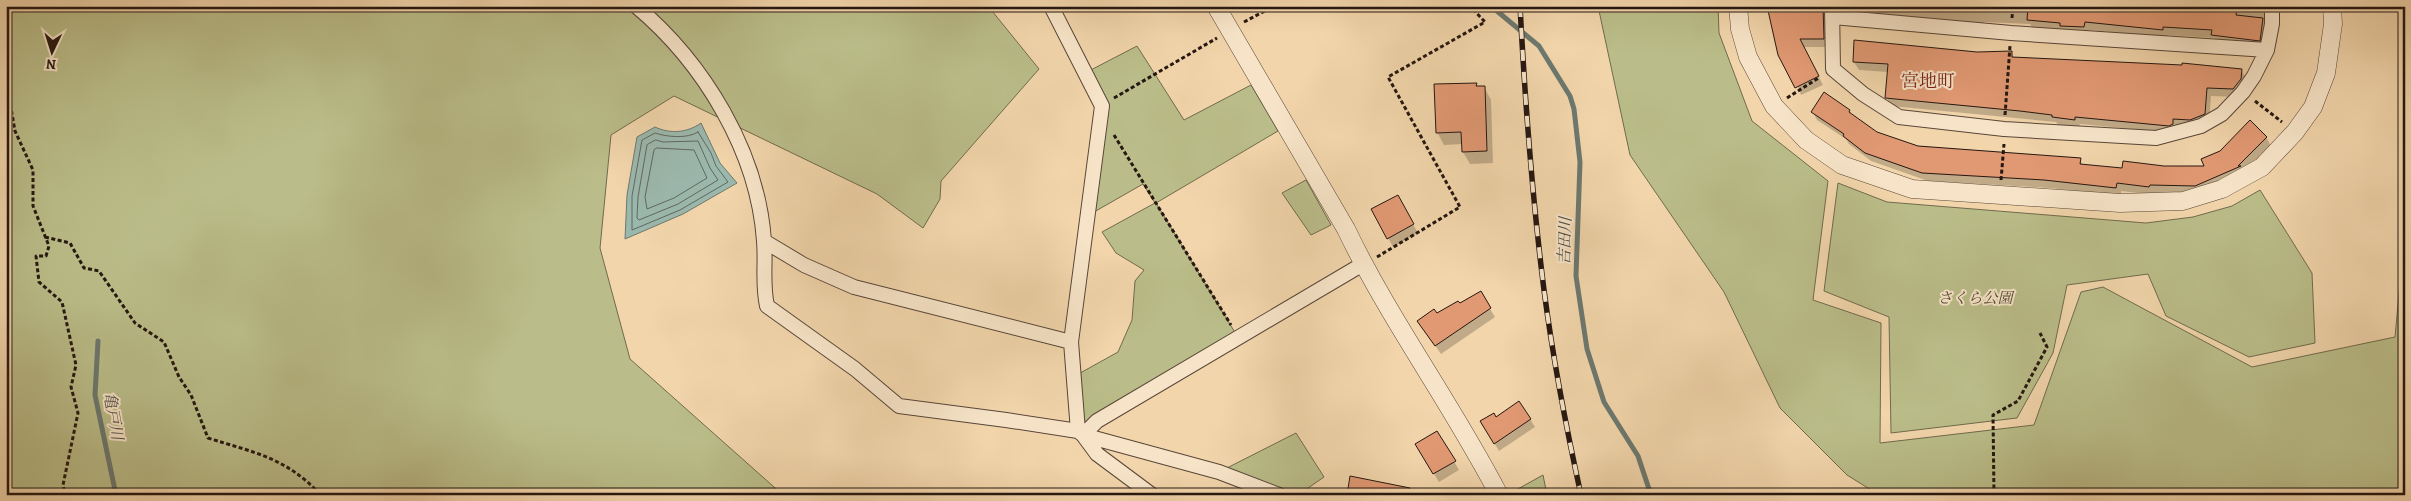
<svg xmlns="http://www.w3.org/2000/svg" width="2411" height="501" font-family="Alegreya,'Noto Serif JP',serif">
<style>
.green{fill:#babd89;stroke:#706a4d}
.water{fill:#9bb8ad;stroke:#6c786f}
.shadow{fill:#0003}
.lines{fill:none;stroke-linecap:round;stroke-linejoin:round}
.shore{stroke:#60685f;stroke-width:1}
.stream{stroke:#6c786f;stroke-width:5}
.building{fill:#e19973;stroke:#251711}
.minor-casing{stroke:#584638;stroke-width:16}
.tertiary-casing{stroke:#584638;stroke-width:19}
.path{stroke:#251711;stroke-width:3;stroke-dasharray:4 2.5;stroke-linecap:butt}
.minor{stroke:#f7e4c8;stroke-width:14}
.tertiary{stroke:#f7e4c8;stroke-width:18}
.rail-casing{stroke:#251711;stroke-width:5.5}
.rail{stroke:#f7e4c8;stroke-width:4;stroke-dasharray:11;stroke-linecap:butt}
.labels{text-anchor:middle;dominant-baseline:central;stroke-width:4;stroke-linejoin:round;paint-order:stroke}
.park-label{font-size:15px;font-style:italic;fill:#524935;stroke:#f7e4c8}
.water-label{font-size:16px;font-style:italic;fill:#4e4f48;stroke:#f7e4c8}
.quarter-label{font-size:18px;fill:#7a1f14;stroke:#f7e4c8}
</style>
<rect width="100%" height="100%" fill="#f2d5ab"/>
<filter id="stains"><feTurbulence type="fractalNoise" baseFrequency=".004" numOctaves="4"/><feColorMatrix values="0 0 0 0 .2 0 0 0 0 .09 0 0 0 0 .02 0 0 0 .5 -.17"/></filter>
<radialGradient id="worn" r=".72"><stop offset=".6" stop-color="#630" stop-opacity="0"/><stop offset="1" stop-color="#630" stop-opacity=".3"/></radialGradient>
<!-- green -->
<path class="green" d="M6,6H988L1039,69L941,181L940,199L923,228L877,194L674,96L611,135L600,248L630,359L783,495H6Z
M1598,6H1718L1719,33L1752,121L1828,181L1813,300L1881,323L1880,443L2034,425L2081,292L2103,287L2252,367L2395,337L2405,229V495H1879L1847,475L1780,408L1724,292L1630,155Z
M1137,46L1184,120L1251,85L1278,131L1156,203L1239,339L1083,435L1073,377L1118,352L1132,320L1135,281L1144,270L1116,253L1102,232L1155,203L1143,184L1087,216L1102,106L1085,73Z
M1306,180L1331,225L1311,235L1282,193Z
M1838,183L1887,202L2146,223L2193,217L2232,206L2260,190L2312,273L2315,343L2249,357L2166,316L2148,274L2067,285L2053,353L2017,418L1891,433L1889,317L1824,291Z
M1296,433L1324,477L1298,495H1279L1219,472Z
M1543,475L1547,495H1507Z"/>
<!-- water -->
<path class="water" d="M701,123L720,163L737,183L683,214L625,239L627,195L637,137L655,127C670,134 687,133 701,123Z"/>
<!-- shadow -->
<path class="shadow" d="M1768,6H1828V47H1803L1823,85L1801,95Z
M1851,6H2265L2264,22L2267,28L2264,49L2218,43L2215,38L2167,35V37L2089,30L2088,35L2033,28L2030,24L1984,22V27L1856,15Z
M2011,52L2014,59L2241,70L2246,78L2238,97L2211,96L2209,122L2174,133L2080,124L2079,127L2058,125L2056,122L1891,106L1887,98L1888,72L1859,70L1854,62Z
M1476,84L1478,87H1484L1491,100L1493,163L1470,164L1463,152V144L1444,145L1437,132Z
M1849,110L1852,115L1876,134L1917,147L2080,160L2083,165L2124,169L2206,167L2266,137L2271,146L2244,173L2200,194L2154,195L2121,191V196L2050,188L1928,181L1871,161L1849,144L1846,139L1817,120L1813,112Z
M1398,197L1418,233L1393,247L1373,210Z
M1480,293L1495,317L1441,354L1424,329L1436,314L1460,305Z
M1496,419H1530L1535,427L1499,451L1482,422Z
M1437,432L1459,470L1439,482L1416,444Z"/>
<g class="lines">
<!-- shore -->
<path class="shore" d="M698,132L711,153L716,166L728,182L680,210L632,230V196L642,140L655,133C667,137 687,139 698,132Z
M656,140L663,142L698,141L710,168L718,180L678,204L639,220L637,218L638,197L647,145Z
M657,148L694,150L707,178L674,198L647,209L645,197L654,150Z"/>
<!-- stream -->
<path class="stream" d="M1491,6L1539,46L1570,96L1574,109L1580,162L1576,276L1587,349L1604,402L1638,456L1651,495
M98,341L95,395L116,495"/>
</g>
<!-- building -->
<path class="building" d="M1767,6H1823L1824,39H1800L1819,76L1795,88L1778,55Z
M2028,6H2182L2215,9V6H2221L2237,8L2236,15L2263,18L2260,41L2211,35L2212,30L2163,27V30L2085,22L2084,27L2060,26V23L2027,20Z
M1854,40L1977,52L2012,51V57L2182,65V63L2242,69L2241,79L2233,89L2207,88L2205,114L2190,120L2173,119V124L2169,126L2075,117V120L2052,117V115L2020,111L1885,98L1888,64L1853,62Z
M1477,83L1476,86H1485L1487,151L1462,152L1461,132L1436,133L1434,84Z
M1824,92L1850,110L1849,112L1877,132L1918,146L2081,158L2080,164L2122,168L2123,161L2164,166H2204L2201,159L2220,151L2250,120L2267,137L2238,166H2241L2195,186L2150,185L2149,187L2117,183L2116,188L2044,180L1922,173L1865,153L1843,136L1844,134L1811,112Z
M1398,195L1414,224L1387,239L1371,209Z
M1481,291L1491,308L1435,346L1417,321L1434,309L1437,313L1458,301L1460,303Z
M1519,401L1531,419L1494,444L1480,421L1494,413L1496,417Z
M1437,431L1456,461L1433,474L1415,444Z
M1350,476L1410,488L1409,495H1347Z"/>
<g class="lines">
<!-- minor casing -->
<g class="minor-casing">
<path id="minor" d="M636,6C704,63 758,152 764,241C766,264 762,283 767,306L855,369L899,406L1006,420L1078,431L1083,435L1219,472L1279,495
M1051,6L1102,106L1071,342L1078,431
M1832,6L1833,69L1863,94L1899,117L2004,129L2156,138L2201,126L2222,114L2243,92L2254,76L2267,50L2272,24V6
M1833,17L2011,33L2267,50
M764,241L804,265L854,287L1071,342
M1083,435L1097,421L1363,264
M1083,435L1097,454L1152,495"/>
</g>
<!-- tertiary casing -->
<g class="tertiary-casing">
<path id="tertiary" d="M1216,6L1346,229C1390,321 1452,404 1499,495
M1738,6L1740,29L1748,57L1774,106L1806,140L1842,165L1912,189L2120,203L2183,201L2222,189L2262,167L2295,132L2313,107L2326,73L2333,24L2332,6"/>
</g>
<!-- path -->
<path class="path" d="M2012,18L2013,6
M1244,22L1274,6
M1114,98L1217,38
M1787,98L1820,77
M6,99L11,108L15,131L33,170V206L49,246L46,256H36L39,282L62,302L76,365L71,387L78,413L63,485L65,495
M2255,101L2282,122
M2005,115L2010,46
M1114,135L1231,325
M2001,180L2004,144
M45,237L70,243L84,268L99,271L135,323L164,342L179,377L191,395L208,438C255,453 285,457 321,495
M1377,257L1460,207L1388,77L1485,22L1470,6
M1994,495L1993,415L2018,401L2047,347L2040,333"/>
<!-- minor -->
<use href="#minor" class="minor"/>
<!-- tertiary -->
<use href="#tertiary" class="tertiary"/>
<!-- rail casing -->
<g class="rail-casing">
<path id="rail" d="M1520,6C1525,101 1532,196 1544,290C1553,359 1566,427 1581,495"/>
</g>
<!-- rail -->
<use href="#rail" class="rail"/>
</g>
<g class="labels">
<!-- park labels -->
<g class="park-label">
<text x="1975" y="298">さくら公園</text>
</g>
<!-- water labels -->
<g class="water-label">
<text transform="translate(1565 241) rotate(-88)">吉田川</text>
<text transform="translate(113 416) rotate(80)">亀戸川</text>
</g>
<!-- quarter labels -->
<g class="quarter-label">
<text x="1928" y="81">宮地町</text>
</g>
</g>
<!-- margin -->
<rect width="2411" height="501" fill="none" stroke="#f2d5ab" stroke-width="25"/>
<rect x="8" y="8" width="2396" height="486" fill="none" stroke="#251711" stroke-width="2.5"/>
<rect x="12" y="12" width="2386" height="476" fill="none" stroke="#251711"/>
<!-- north arrow -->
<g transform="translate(52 52) rotate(184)" stroke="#f7e4c8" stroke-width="4" paint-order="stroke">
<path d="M0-4L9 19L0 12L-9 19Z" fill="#251711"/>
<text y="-8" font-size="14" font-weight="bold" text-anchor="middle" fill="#251711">N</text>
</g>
<rect width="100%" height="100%" filter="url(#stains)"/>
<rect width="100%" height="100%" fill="url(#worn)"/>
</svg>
